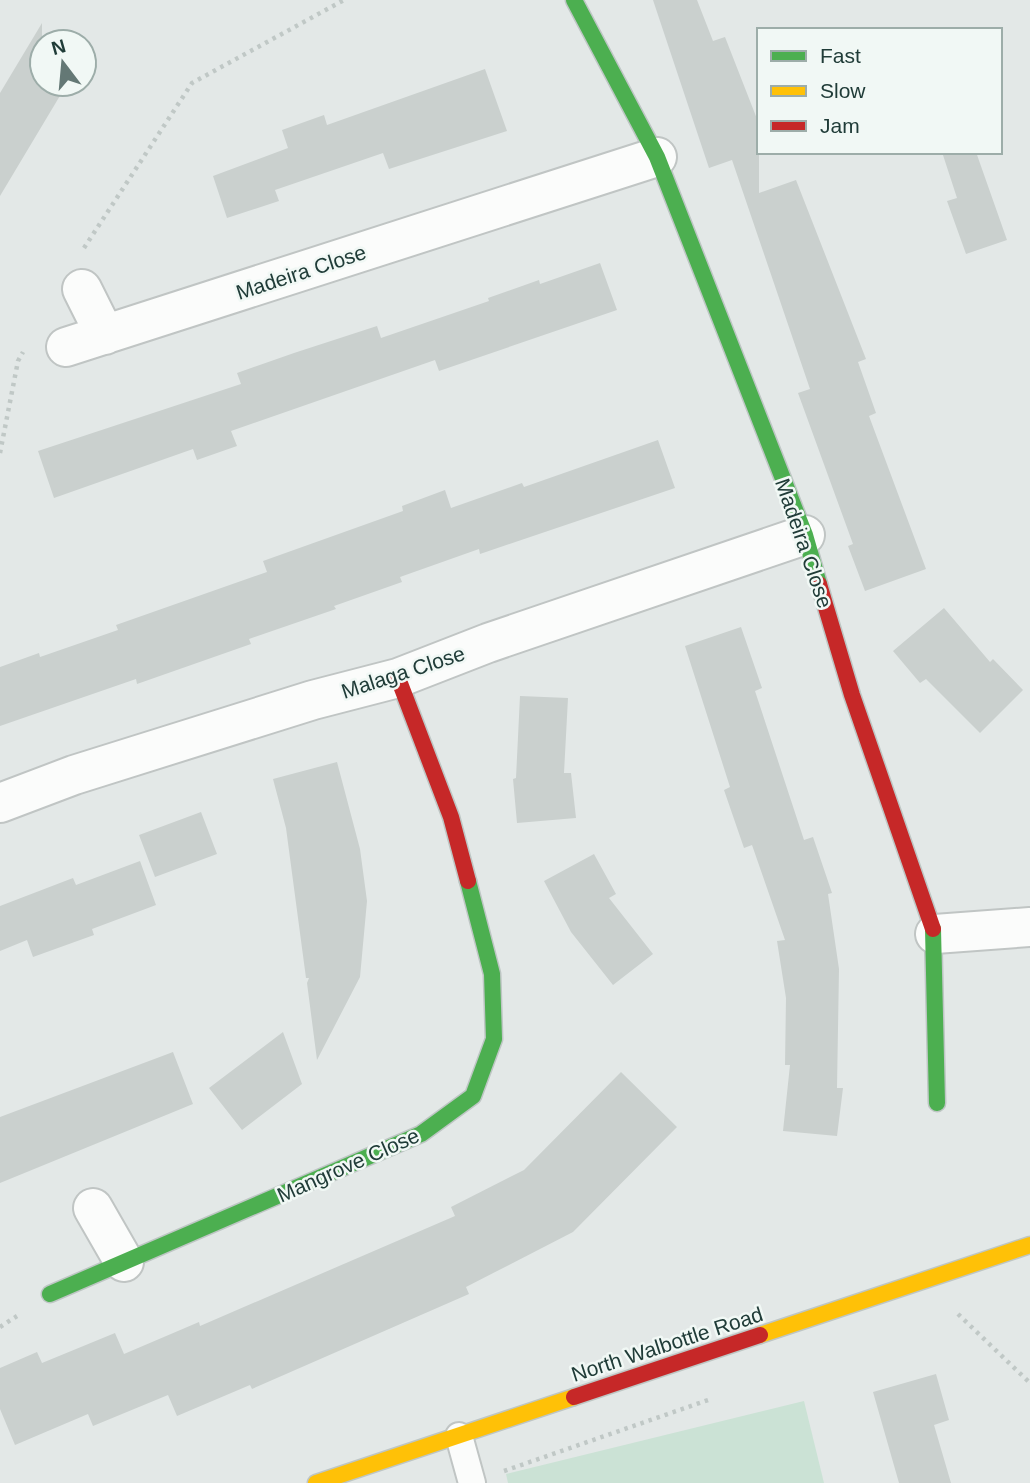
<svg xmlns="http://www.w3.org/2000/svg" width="1030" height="1483" font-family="Helvetica,sans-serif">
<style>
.green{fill:#cbe2d5}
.building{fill:#cad0ce}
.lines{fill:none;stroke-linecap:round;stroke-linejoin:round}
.lane-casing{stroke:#c0c5c4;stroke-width:30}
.street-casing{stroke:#c0c5c4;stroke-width:42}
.fast-casing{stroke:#bec6c4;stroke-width:19}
.slow-casing{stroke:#bec6c4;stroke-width:19}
.jam-casing{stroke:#bec6c4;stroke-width:19}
.path{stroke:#c0c8c6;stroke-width:4.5;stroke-dasharray:3.5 5;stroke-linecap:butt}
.lane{stroke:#fbfcfb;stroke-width:26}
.street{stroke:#fbfcfb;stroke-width:38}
.fast{stroke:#4caf50;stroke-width:16}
.slow{stroke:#ffc107;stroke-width:16}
.jam{stroke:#c62828;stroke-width:16}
.labels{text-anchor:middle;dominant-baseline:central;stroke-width:5;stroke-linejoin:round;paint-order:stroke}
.street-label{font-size:21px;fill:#203c38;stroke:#f1f8f5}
</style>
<rect width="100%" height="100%" fill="#e3e8e7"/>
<!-- green -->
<path class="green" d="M804,1401L824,1483H508L506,1474Z"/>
<!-- building -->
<path class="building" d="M653,0H697L713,41L725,37L759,124V193L796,180L866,359L858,362L876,413L869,416L926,569L865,591L848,546L853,544L798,393L810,389L732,160L709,168Z
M42,23V84H67L0,196V93Z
M485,69L507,131L389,169L383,153L275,190L279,201L227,218L213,176L288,148L282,130L324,115L327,125Z
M942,152H976L1007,240L966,254L947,201L957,198Z
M600,263L617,310L439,371L435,360L231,431L237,446L197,460L193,449L54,498L38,451L241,384L237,373L294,353L377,326L381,338L489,301L488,298L539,280L540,284Z
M658,440L675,488L480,554L479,549L400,577L402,582L334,606L336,609L249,639L251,644L137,684L136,679L0,726V667L39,653L40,657L118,630L116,625L267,572L263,561L403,511L402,506L445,490L451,508L522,483L524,487Z
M944,608L990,662L993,659L1023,690L980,733L926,679L920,683L893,651Z
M741,627L762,688L755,691L804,840L813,837L832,893L828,894L839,969L837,1088H843L837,1136L783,1131L790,1065H785L786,998L777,941L785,940L752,845L744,848L724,790L730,787L685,646Z
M520,696L568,698L564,773H571L576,818L517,823L513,779L516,778Z
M337,762L360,849L367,901L360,977L317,1060L307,983L309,978H306L286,828L273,779Z
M201,812L217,854L155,877L139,835Z
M594,854L616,894L609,898L653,954L613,985L571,932L544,881Z
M140,861L156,905L92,929L94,935L33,957L27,940L0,951V906L73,878L76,885Z
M283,1032L302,1084L242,1130L209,1088Z
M173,1052L193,1104L0,1183V1117Z
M621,1072L677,1127L573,1232L466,1287L469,1294L252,1389L250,1385L177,1416L168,1395L93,1426L88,1414L15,1445L0,1409V1368L37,1352L42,1363L115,1333L124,1354L199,1322L200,1326L455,1216L451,1207L524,1170Z
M936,1374L949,1420L934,1425L951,1483H899L873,1392Z"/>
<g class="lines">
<!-- lane casing -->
<g class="lane-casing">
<path id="lane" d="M459,1436L472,1483"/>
</g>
<!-- street casing -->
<g class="street-casing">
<path id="street" d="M82,289L105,335
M66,347L657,157
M0,803L74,775L313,700L398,678L488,643L805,535
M935,934L1030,927
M93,1208L124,1262"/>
</g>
<!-- fast casing -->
<g class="fast-casing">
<path id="fast" d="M574,0L657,157L805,535L819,584
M933,929L937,1103
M50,1294L421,1134L473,1096L494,1039L492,974L468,881"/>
</g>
<!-- slow casing -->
<g class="slow-casing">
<path id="slow" d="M760,1335L1030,1245
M316,1483L574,1397"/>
</g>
<!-- jam casing -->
<g class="jam-casing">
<path id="jam" d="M819,584L852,695L933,929
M398,678L451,817L468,881
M574,1397L760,1335"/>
</g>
<!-- path -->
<path class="path" d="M84,248L192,83L344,0
M0,453L18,361L23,352
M958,1314L1030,1383
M0,1327L17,1316
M504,1471L711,1399"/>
<!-- lane -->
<use href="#lane" class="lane"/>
<!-- street -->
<use href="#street" class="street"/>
<!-- fast -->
<use href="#fast" class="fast"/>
<!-- slow -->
<use href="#slow" class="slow"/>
<!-- jam -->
<use href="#jam" class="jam"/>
</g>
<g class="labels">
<!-- street labels -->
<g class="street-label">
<text transform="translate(301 272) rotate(-18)">Madeira Close</text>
<text transform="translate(804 543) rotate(71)">Madeira Close</text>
<text transform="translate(403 672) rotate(-18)">Malaga Close</text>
<text transform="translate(348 1165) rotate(-24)">Mangrove Close</text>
<text transform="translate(667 1344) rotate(-18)">North Walbottle Road</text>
</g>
</g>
<!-- legend -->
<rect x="757" y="28" width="245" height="126" fill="#f1f8f5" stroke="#9dada9" stroke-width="2"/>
<rect x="771" y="51" width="35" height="10" fill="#4caf50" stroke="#9dada9" stroke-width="2"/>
<text x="820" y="63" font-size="21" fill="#203c38">Fast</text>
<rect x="771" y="86" width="35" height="10" fill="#ffc107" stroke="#9dada9" stroke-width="2"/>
<text x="820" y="98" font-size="21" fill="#203c38">Slow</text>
<rect x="771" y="121" width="35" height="10" fill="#c62828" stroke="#9dada9" stroke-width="2"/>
<text x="820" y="133" font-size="21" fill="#203c38">Jam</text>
<!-- north arrow -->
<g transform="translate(63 63) rotate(344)"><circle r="33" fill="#f1f8f5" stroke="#9dada9" stroke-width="2"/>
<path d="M0-5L12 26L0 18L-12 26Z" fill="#647875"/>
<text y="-10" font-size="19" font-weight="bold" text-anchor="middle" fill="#203c38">N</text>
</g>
</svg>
